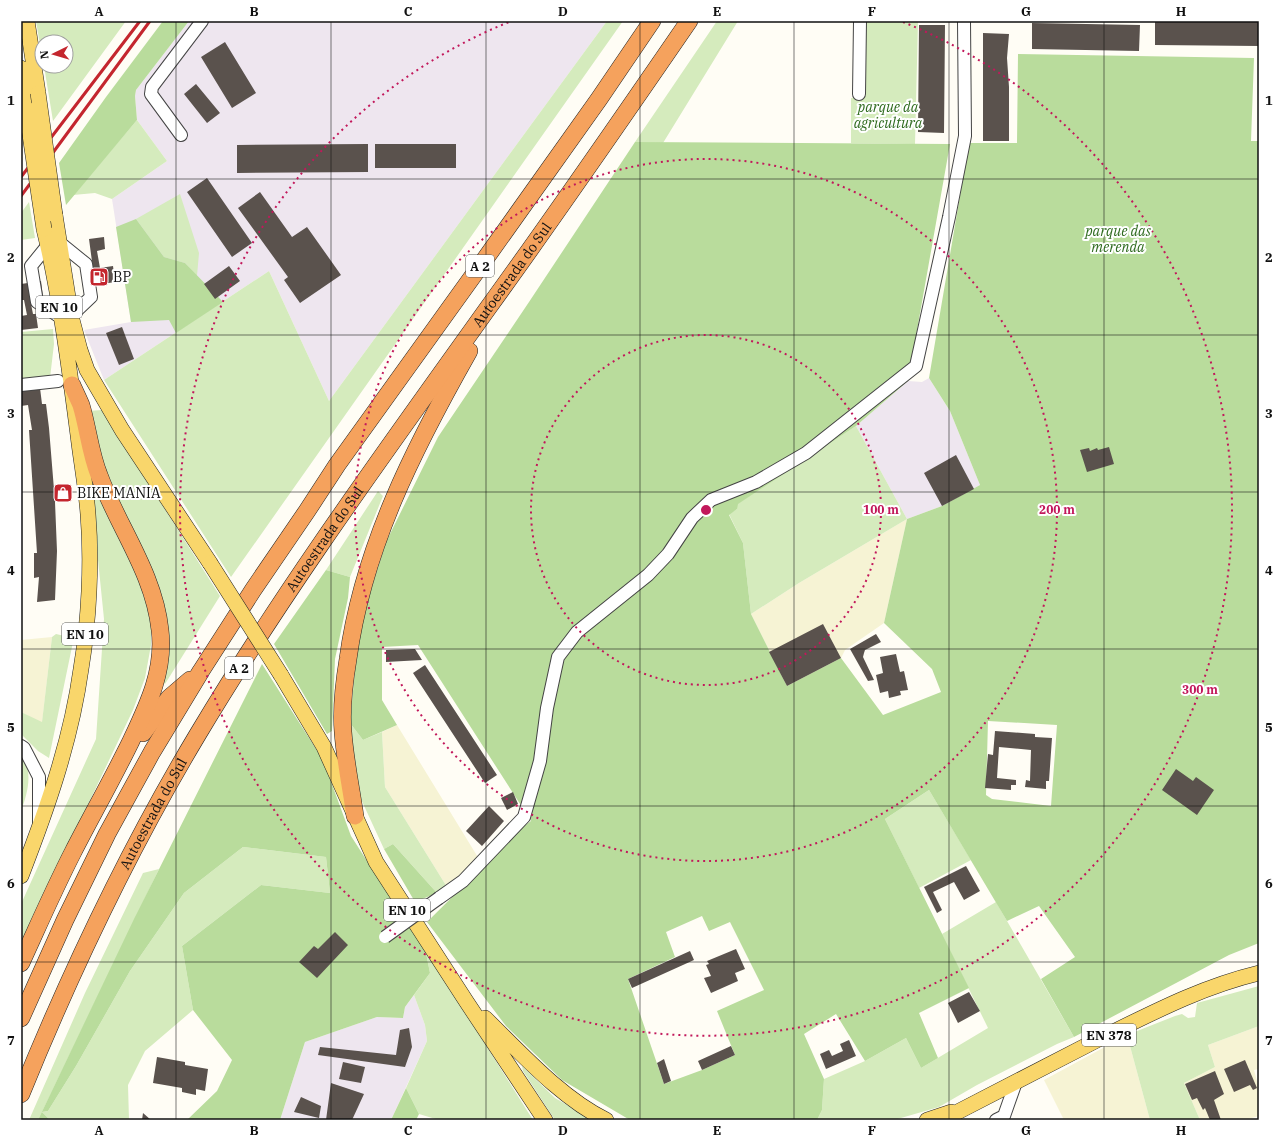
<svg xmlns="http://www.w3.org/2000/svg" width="1280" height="1141" font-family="'IBM Plex Serif',serif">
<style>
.industrial{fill:#eee6ef}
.farmland{fill:#f6f3d4}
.green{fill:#d5ebbd}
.forest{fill:#b9dc9c;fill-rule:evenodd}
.building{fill:#5a524d}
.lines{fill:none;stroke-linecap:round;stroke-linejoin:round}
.minor-casing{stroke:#444;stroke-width:14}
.major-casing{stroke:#222;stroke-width:16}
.highway-casing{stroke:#222;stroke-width:18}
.minor{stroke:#fff;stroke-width:12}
.major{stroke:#f9d66b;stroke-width:15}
.highway{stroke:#f5a25d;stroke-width:17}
.rail{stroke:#c4262e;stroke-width:3}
.minor-bridge-casing{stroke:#444;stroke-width:14;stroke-linecap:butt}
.major-bridge-casing{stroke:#222;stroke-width:16;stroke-linecap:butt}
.minor-bridge{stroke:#fff;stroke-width:12}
.major-bridge{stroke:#f9d66b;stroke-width:15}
.grid{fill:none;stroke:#111;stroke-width:1;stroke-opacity:0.55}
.ring{fill:none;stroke:#c2185b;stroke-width:2;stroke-dasharray:2 4}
.labels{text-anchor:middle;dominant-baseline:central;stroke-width:4;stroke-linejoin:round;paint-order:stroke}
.shield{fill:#fff;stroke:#585858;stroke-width:1}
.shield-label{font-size:13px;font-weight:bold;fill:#111}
.park-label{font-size:14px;font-style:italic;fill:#2f6b1f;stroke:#fff}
.street-label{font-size:14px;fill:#111;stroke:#fff}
.poi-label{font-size:14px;fill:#111;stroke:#fff;text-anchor:start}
.centre{fill:#c2185b;stroke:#fff;stroke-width:2}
.ring-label{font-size:12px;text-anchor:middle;font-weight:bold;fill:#c2185b;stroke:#fff;stroke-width:4;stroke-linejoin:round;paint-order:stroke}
.neatline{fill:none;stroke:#111;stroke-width:1.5}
.grid-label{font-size:13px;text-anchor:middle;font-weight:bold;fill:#111}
</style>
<rect width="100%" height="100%" fill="#fffdf5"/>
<!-- industrial -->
<path class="industrial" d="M189,21H607L329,401L269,271L104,380L84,330L131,322L112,199L167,161L137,120L135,96L136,90Z
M929,378L950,411L980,485L942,506L907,519L856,426L908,381L922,382Z
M414,995L425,1025L427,1041L391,1120H280L305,1042L377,1017L403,1018L405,1007Z"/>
<!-- farmland -->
<path class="farmland" d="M907,519L884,623L845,650L841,658L787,686L751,614L799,583Z
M52,637L42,723L21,712V640Z
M397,725L479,859L447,887L385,787L382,732Z
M1259,1026V1069L1254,1070L1259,1088V1116L1245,1120H1200L1184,1083L1215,1067L1208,1045Z
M1127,1035L1150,1120H1064L1044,1080Z"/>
<!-- green -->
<path class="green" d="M36,21H126L53,121L44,66H66V42H42V57Z
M607,21H623L231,577L104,380L269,271L329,401Z
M717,21H738L663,143L635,142Z
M865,21H918L915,144L851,143V98L864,99Z
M137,120L167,161L112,199L95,193L73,195Z
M180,194L199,253L197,276L185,263L164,257L136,219Z
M29,202L35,238L21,240V213Z
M53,329L54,344L50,378L21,380V332Z
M102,410L220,596L165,684L163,682L168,642L101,469L88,411Z
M856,426L907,519L799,583L751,614L743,543L729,514L737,509V504Z
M87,472L135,570L151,617V645L145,678L133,710L21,945V904L96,739L104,619L93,511Z
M378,491L383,496L350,577L326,570Z
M56,634L69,637L73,642L49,758L38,751L21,734V712L42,722L52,637Z
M350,723L363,740L382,732L385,787L447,887L437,893L393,844L384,849L360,797L354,769Z
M21,755C23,758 27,763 27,766C31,781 26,798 21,811Z
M929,790L971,860L919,888L885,819Z
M243,847L326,857L330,893L261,885L182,946L193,1010L145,1051L128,1085L129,1120H50L42,1112L38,1120H29L85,993L143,873L159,869L42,1112L48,1111L76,1066L130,971L184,893Z
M996,902L1074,1037L1057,1044L977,1085L939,1107L894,1120H817L822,1110L824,1079L865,1061L906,1038L921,1068L988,1028L942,934Z
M426,953L436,966L533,1120H439L419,1114L406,1088L427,1041L425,1025L414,995L430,973Z
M1259,986V1026L1208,1045L1215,1067L1184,1083L1200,1120H1150L1127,1035L1175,1016L1182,1014L1188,1018L1195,1017L1197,1003Z
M522,1066L555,1098L593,1120H555L523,1071Z"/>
<!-- forest -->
<path class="forest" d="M163,21H189L136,90L135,96L137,120L66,205L59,163L106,97Z
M1018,54L1254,58L1251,141H1259V943L1229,955L1074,1037L1041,979L1075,957L1039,906L1007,921L929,790L885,819L969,988L919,1013L938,1058L921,1068L906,1038L865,1061L836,1014L804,1034L824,1079L822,1110L817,1120H630L562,1080L506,1026L427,922L524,826L531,821L418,645L382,647V700L397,725L363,740L350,723L359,628L386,542L438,437L529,302L635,142L950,144L908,381L856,426L738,504L737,509L729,515L743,543L751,614L787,686L841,658L883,715L941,692L932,669L884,623L907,519L942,506L980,485L950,411L929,378L969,143H1017ZM988,721L1057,725L1051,806L992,799L986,795ZM702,916L709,931L730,922L764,990L717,1011L735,1055L702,1070L664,1084L628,979L675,957L666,932Z
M136,219L164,257L185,263L223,302L176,333L169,320L131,322L116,227Z
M326,570L350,577L348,598L335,659L332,731L327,734L274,644Z
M262,664L323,760L351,836L426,953L430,973L405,1007L403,1018L377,1017L305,1042L280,1120H187L217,1091L232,1060L193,1010L182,946L261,885L330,893L326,857L243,847L184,893L130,971L76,1066L48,1111L42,1112L50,1120H38L134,919Z
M393,844L437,893L415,902L384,849Z
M406,1088L419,1114L416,1120H391Z"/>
<!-- building -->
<path class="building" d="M1155,21H1259V46L1155,45Z
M1032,23L1140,25L1139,51L1032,49Z
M919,25H945L944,133L918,132Z
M983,33L1009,34L1007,58L1009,87V141H983Z
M225,42L256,93L232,108L201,57Z
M196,84L220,113L207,123L184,94Z
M368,144V172L237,173V145Z
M375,144H456V168H375Z
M207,178L252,243L232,257L187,192Z
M260,192L292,237L307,227L341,275L300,303L284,280L288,277L238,208Z
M104,237L105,249L97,251L100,268L113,266L115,282L83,287L81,271L93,269L89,239Z
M229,266L240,281L215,299L204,284Z
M41,281L43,297L30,299L33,314H36L38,328L21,330V316L27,315L24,300H21V284Z
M122,327L134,359L119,365L106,333Z
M40,388L42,404H46L49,428L55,502L57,551L55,600L37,602L39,577L34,578V553H37L29,430H32L28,405L21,406V389Z
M1109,447L1114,464L1087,472L1080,450L1089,448L1090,451L1097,448L1098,450Z
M956,455L974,489L942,506L924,473Z
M823,624L841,658L787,686L769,652Z
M876,634L881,642L865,650L864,653L863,657L874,680L868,681L850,649Z
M415,649L422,660L386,662V650Z
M896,654L900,672L904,671L908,690L900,691L901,695L889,698L888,691L880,693L876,675L883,673L880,657Z
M425,665L497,775L485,783L413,673Z
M995,731L1035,734V737L1052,738L1049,781H1046V789L1025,787L1026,780L1030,781L1031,750L999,747L997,778L1016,780V785H1011V790L985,788L988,754L993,755Z
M1176,769L1193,781L1196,777L1214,790L1197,815L1162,790Z
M513,792L518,804L507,810L501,798Z
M489,806L504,821L482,846L466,831Z
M966,866L980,891L964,900L954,882L933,892L942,910L937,913L924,887Z
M335,932L348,945L317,978L299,962L314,946L318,949Z
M736,949L745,969L735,973L738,981L711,993L704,978L711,976L706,965L709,964L707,961Z
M690,951L694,960L632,988L628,979Z
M969,992L980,1011L958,1023L948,1003Z
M409,1028L412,1047L405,1067L318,1055L320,1047L396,1055L400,1030Z
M849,1040L856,1056L826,1069L820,1054L829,1050L832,1056L843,1051L840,1044Z
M731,1046L735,1055L702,1070L698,1061Z
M157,1057L185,1062V1065L208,1069L205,1091L196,1089V1095L182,1092V1088L153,1083Z
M664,1059L671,1081L664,1084L657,1063Z
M1245,1060L1257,1088L1253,1090L1250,1085L1234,1092L1224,1069Z
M343,1062L365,1067L361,1083L339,1079Z
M1215,1071L1224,1094L1214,1100L1221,1120H1210L1205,1108L1203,1110L1197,1098L1192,1100L1185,1084Z
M331,1083L364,1094L352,1120H326Z
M301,1097L321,1106L319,1118L294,1112Z
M143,1113L151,1120H142Z"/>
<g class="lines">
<!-- minor casing -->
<g class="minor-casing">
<path id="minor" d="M859,94L860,21
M181,135L151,94L152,87L202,21
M60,243L86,264L91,297L71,316
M48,245L31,266L37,302L60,317
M21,385L58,381
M21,746L24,748L39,777V821
M439,898L463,881L524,817L540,761L547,708L558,657L577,632L648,575L668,554L692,518L711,500L756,482L806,453L916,366L949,217L965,136L964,21
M996,1120L1004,1116L1016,1082"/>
</g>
<!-- major casing -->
<g class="major-casing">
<path id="major" d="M27,21L38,93
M21,68L26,108
M55,215L71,316L80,350L87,370L122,430L210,563
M281,675L324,747L376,862L466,1001L545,1120
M21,876C47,809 71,741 81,669C89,621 92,562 88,514C86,487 81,461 78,435C69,366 60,296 44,229
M485,1018C521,1053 561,1098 606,1120
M927,1120L951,1112
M942,1120C995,1093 1047,1066 1099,1039C1152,1013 1201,987 1259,973"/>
</g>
<!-- highway casing -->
<g class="highway-casing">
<g id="highway">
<path d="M143,733L169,698L190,680"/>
<path d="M355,816C351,788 345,760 343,732C341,708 344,683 348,659C363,548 414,448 469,351"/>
<path d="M21,963C38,926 54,889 73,852C92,815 113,778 131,741C148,705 165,670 160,630C154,573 118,527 99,475C90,453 88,428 81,405C78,398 75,392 72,385"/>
<path d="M21,1018L65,920L107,834L152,752L201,671L253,590L307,511L337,465L483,262L599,99L652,21"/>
<path id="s1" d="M21,1094C71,971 129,849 198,734C286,587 388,448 488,308C557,213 623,117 689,21"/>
</g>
</g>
<!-- minor -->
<use href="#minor" class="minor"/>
<!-- major -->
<use href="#major" class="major"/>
<!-- highway -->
<use href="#highway" class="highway"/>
<!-- rail -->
<path class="rail" d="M21,177L140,21
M21,196L150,21"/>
<!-- minor-bridge casing -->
<g class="minor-bridge-casing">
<path id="minor-bridge" d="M385,937L439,898"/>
</g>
<!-- major-bridge casing -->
<g class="major-bridge-casing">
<path id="major-bridge" d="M38,93L55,215
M26,108L44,229
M210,563L281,675"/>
</g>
<!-- minor-bridge -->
<use href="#minor-bridge" class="minor-bridge"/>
<!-- major-bridge -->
<use href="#major-bridge" class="major-bridge"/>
</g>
<!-- grid -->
<path class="grid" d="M176,21V1120M331,21V1120M486,21V1120M640,21V1120M794,21V1120M949,21V1120M1104,21V1120M21,179H1259M21,335H1259M21,492H1259M21,649H1259M21,806H1259M21,962H1259"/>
<!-- distance rings -->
<g class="ring">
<circle cx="706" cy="510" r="175"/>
<circle cx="706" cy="510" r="351"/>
<path d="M903 22A526 526 0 1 1 509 22"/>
</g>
<!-- icons -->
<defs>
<g id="fuel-square" transform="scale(1)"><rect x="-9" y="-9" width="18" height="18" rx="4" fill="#c4262e" stroke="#fff"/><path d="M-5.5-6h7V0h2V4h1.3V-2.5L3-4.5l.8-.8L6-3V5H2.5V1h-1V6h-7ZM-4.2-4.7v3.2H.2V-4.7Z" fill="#fff"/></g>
<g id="shop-square" transform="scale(1)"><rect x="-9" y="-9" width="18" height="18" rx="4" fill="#c4262e" stroke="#fff"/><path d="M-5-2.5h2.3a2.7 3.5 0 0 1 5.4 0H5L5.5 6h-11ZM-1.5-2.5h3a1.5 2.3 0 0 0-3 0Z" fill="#fff"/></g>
</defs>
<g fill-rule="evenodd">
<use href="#fuel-square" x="99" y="277"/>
<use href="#shop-square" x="63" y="493"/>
</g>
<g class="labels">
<!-- shield labels -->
<g class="shield">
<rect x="466" y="255" width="28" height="22" rx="3"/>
<rect x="36" y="296" width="46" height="22" rx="3"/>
<rect x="62" y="623" width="46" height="22" rx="3"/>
<rect x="225" y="657" width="28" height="22" rx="3"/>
<rect x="384" y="899" width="46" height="22" rx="3"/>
<rect x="1082" y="1024" width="54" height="22" rx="3"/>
</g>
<g class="shield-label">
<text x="480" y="266">A 2</text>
<text x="59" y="307">EN 10</text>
<text x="85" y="634">EN 10</text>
<text x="239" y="668">A 2</text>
<text x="407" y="910">EN 10</text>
<text x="1109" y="1035">EN 378</text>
</g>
<!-- park labels -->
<g class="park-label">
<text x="888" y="107">parque da<tspan x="888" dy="16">agricultura</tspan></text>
<text x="1118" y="231">parque das<tspan x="1118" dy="16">merenda</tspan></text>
</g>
<!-- street labels -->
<g class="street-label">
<text stroke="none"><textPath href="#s1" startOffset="958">Autoestrada do Sul</textPath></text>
<text stroke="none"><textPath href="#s1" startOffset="634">Autoestrada do Sul</textPath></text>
<text stroke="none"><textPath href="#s1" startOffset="310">Autoestrada do Sul</textPath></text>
</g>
<!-- poi labels -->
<g class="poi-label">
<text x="113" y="277">BP</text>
<text x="77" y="493">BIKE MANIA</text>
</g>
</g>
<circle cx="706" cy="510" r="6" class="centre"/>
<g class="ring-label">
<text x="881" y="514">100 m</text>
<text x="1057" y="514">200 m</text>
<text x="1200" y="694">300 m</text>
</g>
<!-- border -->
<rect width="1280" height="1141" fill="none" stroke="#ffffff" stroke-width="44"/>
<!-- north arrow -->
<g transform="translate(54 54) rotate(265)"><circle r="19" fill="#ffffff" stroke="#a0a0a0"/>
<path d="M0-3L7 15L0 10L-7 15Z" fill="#c4262e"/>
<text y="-6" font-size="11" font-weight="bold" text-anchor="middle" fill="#111111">N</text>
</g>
<rect x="22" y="22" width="1236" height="1097" class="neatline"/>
<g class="grid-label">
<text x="99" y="16">A</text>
<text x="254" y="16">B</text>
<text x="408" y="16">C</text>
<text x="563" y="16">D</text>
<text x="717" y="16">E</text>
<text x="872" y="16">F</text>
<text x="1026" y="16">G</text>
<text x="1181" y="16">H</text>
<text x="11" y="105">1</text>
<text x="1269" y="105">1</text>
<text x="11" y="262">2</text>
<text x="1269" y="262">2</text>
<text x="11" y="418">3</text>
<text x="1269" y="418">3</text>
<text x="11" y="575">4</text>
<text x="1269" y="575">4</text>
<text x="11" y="732">5</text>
<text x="1269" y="732">5</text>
<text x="11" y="888">6</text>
<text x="1269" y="888">6</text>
<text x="11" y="1045">7</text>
<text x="1269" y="1045">7</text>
<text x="99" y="1135">A</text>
<text x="254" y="1135">B</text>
<text x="408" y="1135">C</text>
<text x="563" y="1135">D</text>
<text x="717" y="1135">E</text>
<text x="872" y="1135">F</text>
<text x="1026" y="1135">G</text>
<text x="1181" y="1135">H</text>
</g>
</svg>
